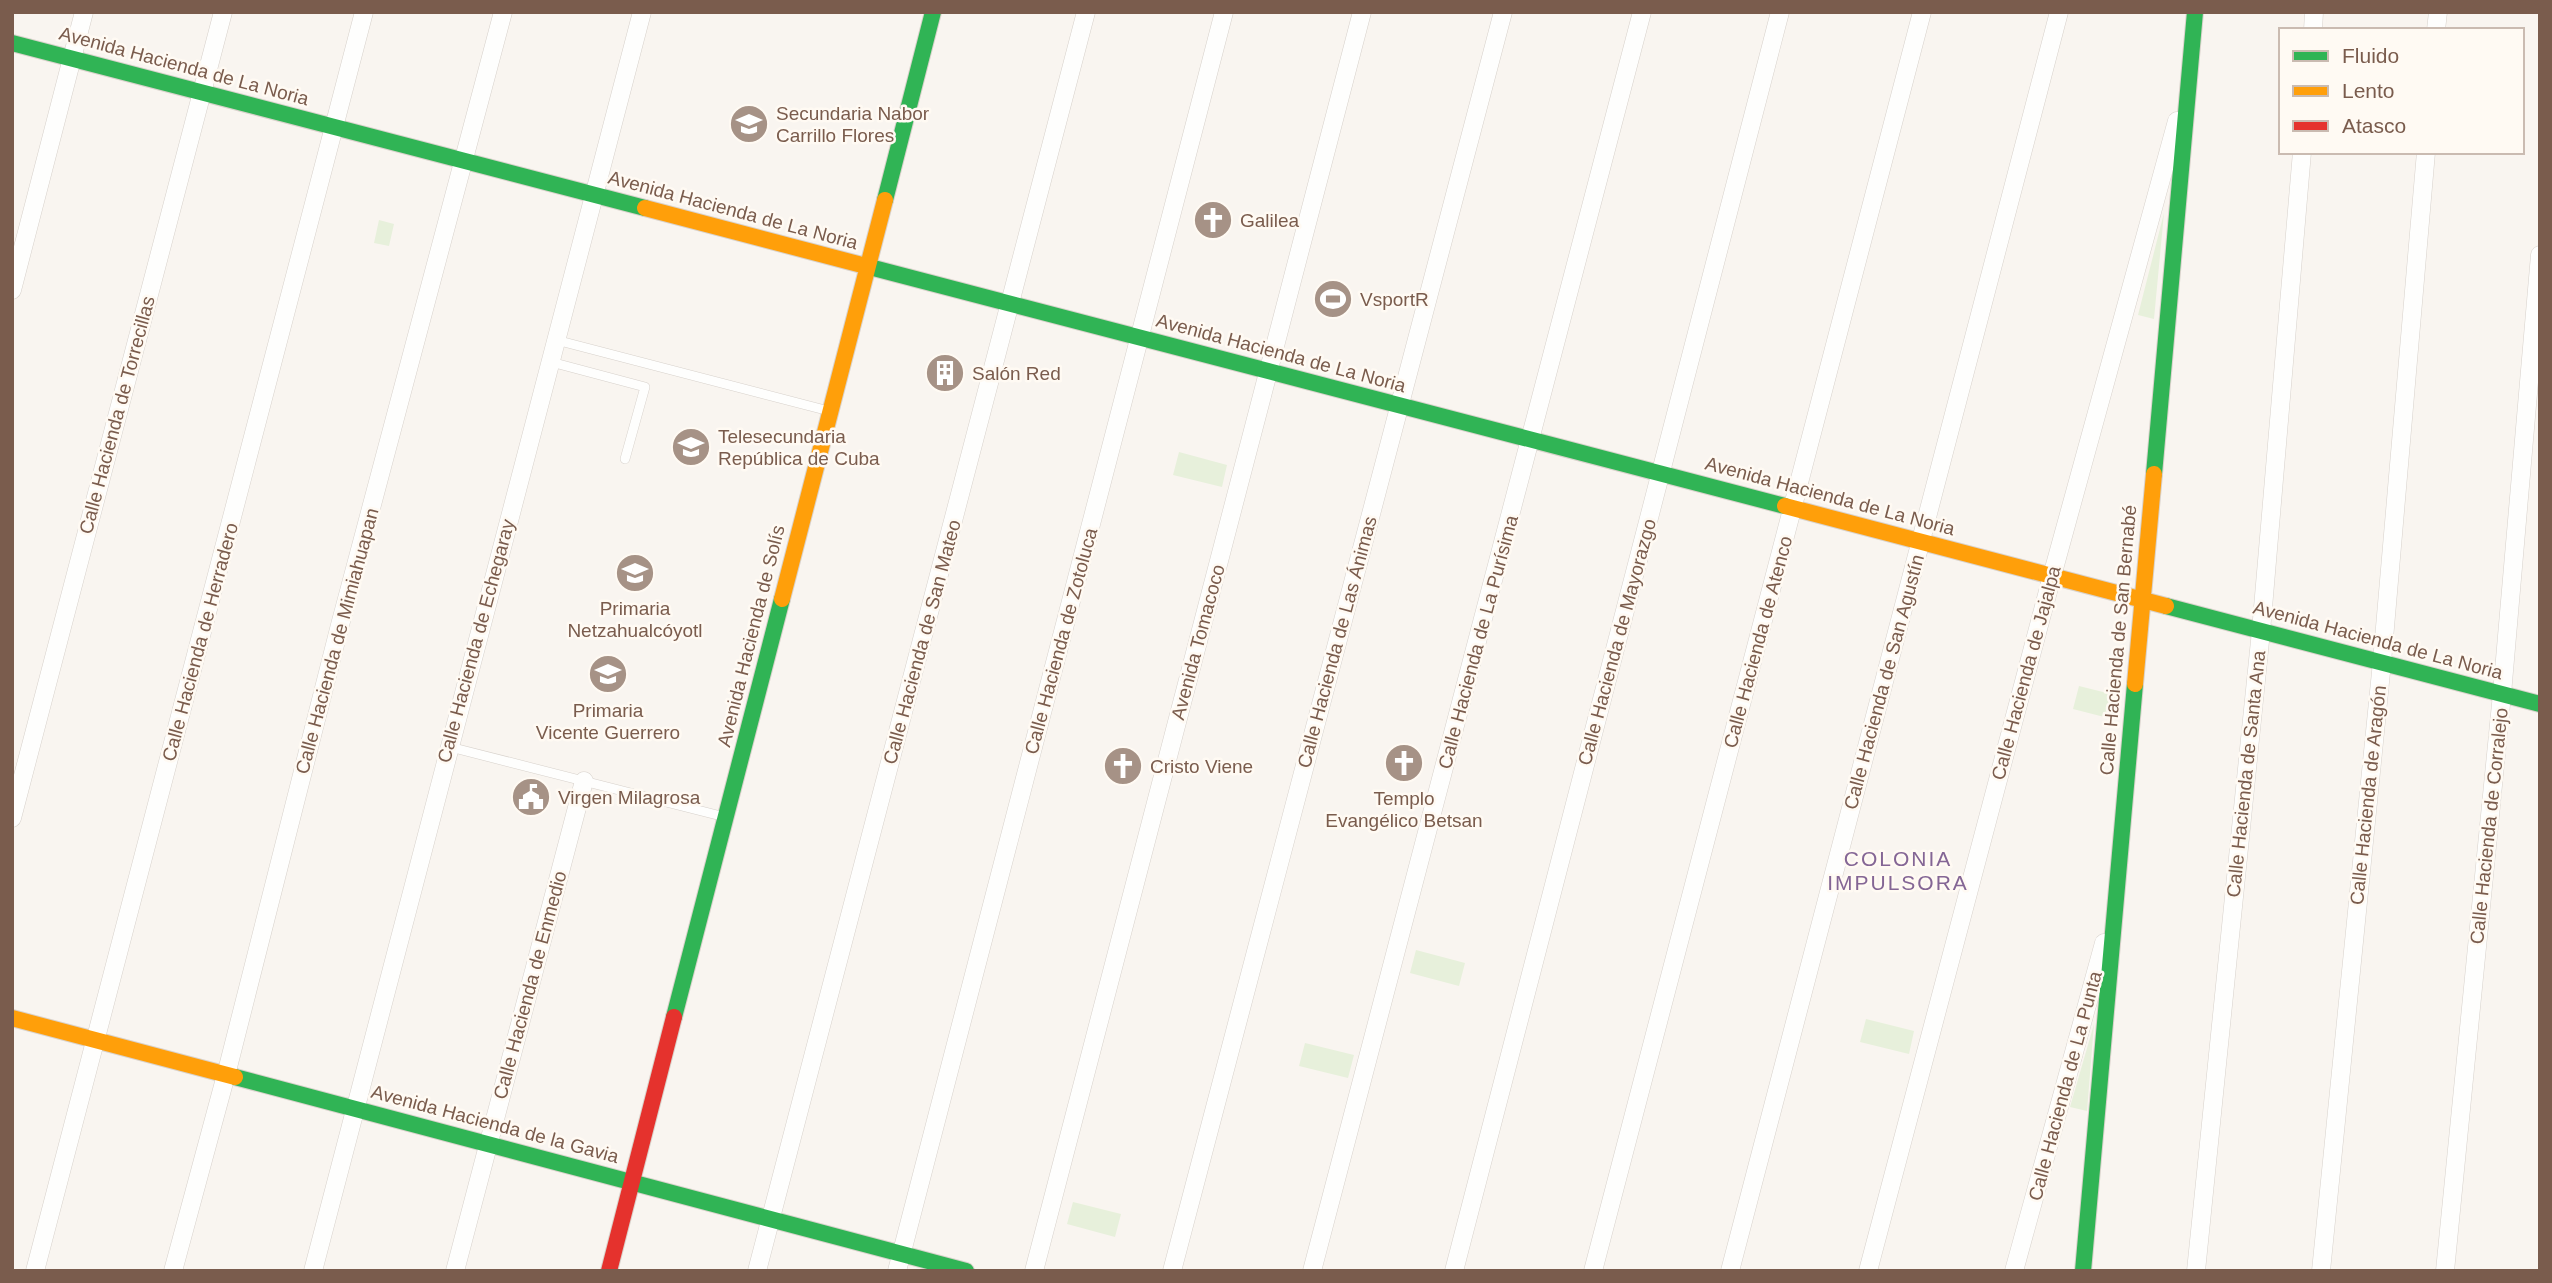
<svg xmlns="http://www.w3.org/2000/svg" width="2552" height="1283" font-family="Arial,sans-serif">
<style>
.green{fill:#e7f0db}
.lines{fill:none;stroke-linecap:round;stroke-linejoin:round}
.lane-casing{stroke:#d7d1cb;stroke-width:10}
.street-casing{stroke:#d7d1cb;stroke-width:19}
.fast-casing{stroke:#d9d2cb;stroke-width:18}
.slow-casing{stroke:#d9d2cb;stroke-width:18}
.jam-casing{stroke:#d9d2cb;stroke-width:18}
.lane{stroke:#fefefd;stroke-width:9}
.street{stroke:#fefefd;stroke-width:18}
.fast{stroke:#30b455;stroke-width:16}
.slow{stroke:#ff9f0a;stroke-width:16}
.jam{stroke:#e5322d;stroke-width:16}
.labels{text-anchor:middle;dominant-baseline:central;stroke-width:5;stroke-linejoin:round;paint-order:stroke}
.street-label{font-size:19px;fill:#7a5c4d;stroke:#fffaf3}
.poi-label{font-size:19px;fill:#7a5c4d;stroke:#fffaf3;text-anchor:start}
.neighbourhood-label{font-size:21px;letter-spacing:2px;fill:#846695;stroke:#fffaf3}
</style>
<rect width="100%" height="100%" fill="#f9f5f0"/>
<!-- green -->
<path class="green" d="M2164,213L2154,319L2138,315Z
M379,220L394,224L389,246L374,243Z
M1179,452L1227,465L1222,487L1173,475Z
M2079,686L2119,696L2116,720L2073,709Z
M1416,950L1465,963L1459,986L1410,973Z
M1866,1019L1914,1031L1909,1054L1860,1042Z
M2094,1024L2087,1111L2070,1107Z
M1305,1043L1354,1055L1348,1078L1299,1066Z
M1073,1202L1121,1214L1115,1237L1067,1224Z"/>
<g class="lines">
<!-- lane casing -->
<g class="lane-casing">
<path id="lane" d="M556,340L829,411
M551,362L645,387L625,459
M450,747L725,817"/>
</g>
<!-- street casing -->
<g class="street-casing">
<path id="street" d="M2313,30L2314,12
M2436,30L2438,12
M12,290L84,12
M12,818L223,12
M35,1271L364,12
M173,1271L226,1075L340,625L503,12
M313,1271L642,12
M455,1271L584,781
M757,1271L1086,12
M897,1271L1224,12
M1034,1271L1362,12
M1172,1271L1503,12
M1312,1271L1642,12
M1454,1271L1780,12
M1593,1271L1922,12
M1730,1271L2059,12
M1868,1271L2052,576L2177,121
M2014,1271L2104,943
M2196,1271L2261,631L2302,152
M2321,1271L2382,662L2426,152
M2445,1271L2502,694L2540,255"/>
</g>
<!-- fast casing -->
<g class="fast-casing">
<path id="fast" d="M12,43L645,208
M885,200L933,12
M862,265L1785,506
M2154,474L2195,12
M2166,606L2540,704
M674,1017L782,599
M235,1077L966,1271
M2083,1271L2135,684"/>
</g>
<!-- slow casing -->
<g class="slow-casing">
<path id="slow" d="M645,208L862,265
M1785,506L2166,606
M782,599L885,200
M2135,684L2154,474
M12,1018L235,1077"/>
</g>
<!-- jam casing -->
<g class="jam-casing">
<path id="jam" d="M609,1271L674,1017"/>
</g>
<!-- lane -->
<use href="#lane" class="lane"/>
<!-- street -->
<use href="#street" class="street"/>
<!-- fast -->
<use href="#fast" class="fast"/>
<!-- slow -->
<use href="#slow" class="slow"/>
<!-- jam -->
<use href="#jam" class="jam"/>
</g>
<!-- icons -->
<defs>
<g id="school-disc" transform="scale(2.0125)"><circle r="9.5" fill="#a69286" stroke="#fffaf3"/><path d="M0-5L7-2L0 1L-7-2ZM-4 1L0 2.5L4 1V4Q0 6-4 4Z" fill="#fff"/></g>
<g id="church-disc" transform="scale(2.0125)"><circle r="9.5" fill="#a69286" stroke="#fffaf3"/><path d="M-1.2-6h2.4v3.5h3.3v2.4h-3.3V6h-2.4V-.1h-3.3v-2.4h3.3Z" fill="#fff"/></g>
<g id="stadium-disc" transform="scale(2.0125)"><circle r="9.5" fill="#a69286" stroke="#fffaf3"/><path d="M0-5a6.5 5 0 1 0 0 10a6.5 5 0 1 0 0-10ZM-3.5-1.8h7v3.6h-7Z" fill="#fff"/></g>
<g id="building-disc" transform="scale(2.0125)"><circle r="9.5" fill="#a69286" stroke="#fffaf3"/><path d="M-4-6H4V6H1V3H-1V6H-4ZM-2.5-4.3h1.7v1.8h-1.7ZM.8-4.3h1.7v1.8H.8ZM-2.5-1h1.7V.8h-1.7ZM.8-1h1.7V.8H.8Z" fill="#fff"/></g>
<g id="civic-disc" transform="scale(2.0125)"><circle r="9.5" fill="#a69286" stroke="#fffaf3"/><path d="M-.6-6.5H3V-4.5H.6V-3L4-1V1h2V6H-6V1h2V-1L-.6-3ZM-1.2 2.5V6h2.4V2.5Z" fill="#fff"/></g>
</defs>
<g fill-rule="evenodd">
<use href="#school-disc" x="749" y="124"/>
<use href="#church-disc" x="1213" y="220"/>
<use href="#stadium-disc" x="1333" y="299"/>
<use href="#building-disc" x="945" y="373"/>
<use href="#school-disc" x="691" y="447"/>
<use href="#school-disc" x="635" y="573"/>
<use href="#school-disc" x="608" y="674"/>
<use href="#church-disc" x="1404" y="763"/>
<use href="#church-disc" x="1123" y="766"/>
<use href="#civic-disc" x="531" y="797"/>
</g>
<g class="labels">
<!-- street labels -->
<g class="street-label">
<text transform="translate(184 66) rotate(15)">Avenida Hacienda de La Noria</text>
<text transform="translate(733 210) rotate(15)">Avenida Hacienda de La Noria</text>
<text transform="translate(1281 353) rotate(15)">Avenida Hacienda de La Noria</text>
<text transform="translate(117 415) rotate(-75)">Calle Hacienda de Torrecillas</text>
<text transform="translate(1830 496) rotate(15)">Avenida Hacienda de La Noria</text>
<text transform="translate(751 636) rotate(-76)">Avenida Hacienda de Solís</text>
<text transform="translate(2118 640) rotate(-85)">Calle Hacienda de San Bernabé</text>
<text transform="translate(2378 640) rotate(15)">Avenida Hacienda de La Noria</text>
<text transform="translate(337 641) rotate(-75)">Calle Hacienda de Mimiahuapan</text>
<text transform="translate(476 641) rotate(-75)">Calle Hacienda de Echegaray</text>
<text transform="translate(1061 641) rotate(-75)">Calle Hacienda de Zotoluca</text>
<text transform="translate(200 642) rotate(-75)">Calle Hacienda de Herradero</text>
<text transform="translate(922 642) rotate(-75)">Calle Hacienda de San Mateo</text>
<text transform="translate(1198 642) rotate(-75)">Avenida Tomacoco</text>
<text transform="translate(1337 642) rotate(-75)">Calle Hacienda de Las Ánimas</text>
<text transform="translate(1478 642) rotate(-75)">Calle Hacienda de La Purísima</text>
<text transform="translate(1617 642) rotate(-75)">Calle Hacienda de Mayorazgo</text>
<text transform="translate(1758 642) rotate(-75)">Calle Hacienda de Atenco</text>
<text transform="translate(2026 673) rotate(-75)">Calle Hacienda de Jajalpa</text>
<text transform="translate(1884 682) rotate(-75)">Calle Hacienda de San Agustín</text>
<text transform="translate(2246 774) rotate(-84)">Calle Hacienda de Santa Ana</text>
<text transform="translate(2368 795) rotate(-84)">Calle Hacienda de Aragón</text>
<text transform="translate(2489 826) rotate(-84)">Calle Hacienda de Corralejo</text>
<text transform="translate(530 985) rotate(-75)">Calle Hacienda de Enmedio</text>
<text transform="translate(2065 1086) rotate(-75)">Calle Hacienda de La Punta</text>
<text transform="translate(495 1124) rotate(15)">Avenida Hacienda de la Gavia</text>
</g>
<!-- poi labels -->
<g class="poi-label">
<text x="776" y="113">Secundaria Nabor<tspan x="776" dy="22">Carrillo Flores</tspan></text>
<text x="1240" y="220">Galilea</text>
<text x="1360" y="299">VsportR</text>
<text x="972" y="373">Salón Red</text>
<text x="718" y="436">Telesecundaria<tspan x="718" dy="22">República de Cuba</tspan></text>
<text x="635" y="608" text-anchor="middle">Primaria<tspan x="635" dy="22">Netzahualcóyotl</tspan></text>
<text x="608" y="710" text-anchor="middle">Primaria<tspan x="608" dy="22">Vicente Guerrero</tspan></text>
<text x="1150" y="766">Cristo Viene</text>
<text x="558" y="797">Virgen Milagrosa</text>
<text x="1404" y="798" text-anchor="middle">Templo<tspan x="1404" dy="22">Evangélico Betsan</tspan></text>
</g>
<!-- neighbourhood labels -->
<g class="neighbourhood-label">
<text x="1898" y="858">COLONIA<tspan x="1898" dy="24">IMPULSORA</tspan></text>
</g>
</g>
<!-- border -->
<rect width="2552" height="1283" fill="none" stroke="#7a5c4d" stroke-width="28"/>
<!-- legend -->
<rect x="2279" y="28" width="245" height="126" fill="#fffaf3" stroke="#cabbb1" stroke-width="2"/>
<rect x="2293" y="51" width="35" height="10" fill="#30b455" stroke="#cabbb1" stroke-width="2"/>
<text x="2342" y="63" font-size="21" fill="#7a5c4d">Fluido</text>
<rect x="2293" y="86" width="35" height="10" fill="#ff9f0a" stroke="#cabbb1" stroke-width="2"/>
<text x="2342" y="98" font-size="21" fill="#7a5c4d">Lento</text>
<rect x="2293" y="121" width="35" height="10" fill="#e5322d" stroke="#cabbb1" stroke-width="2"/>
<text x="2342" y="133" font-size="21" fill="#7a5c4d">Atasco</text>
</svg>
